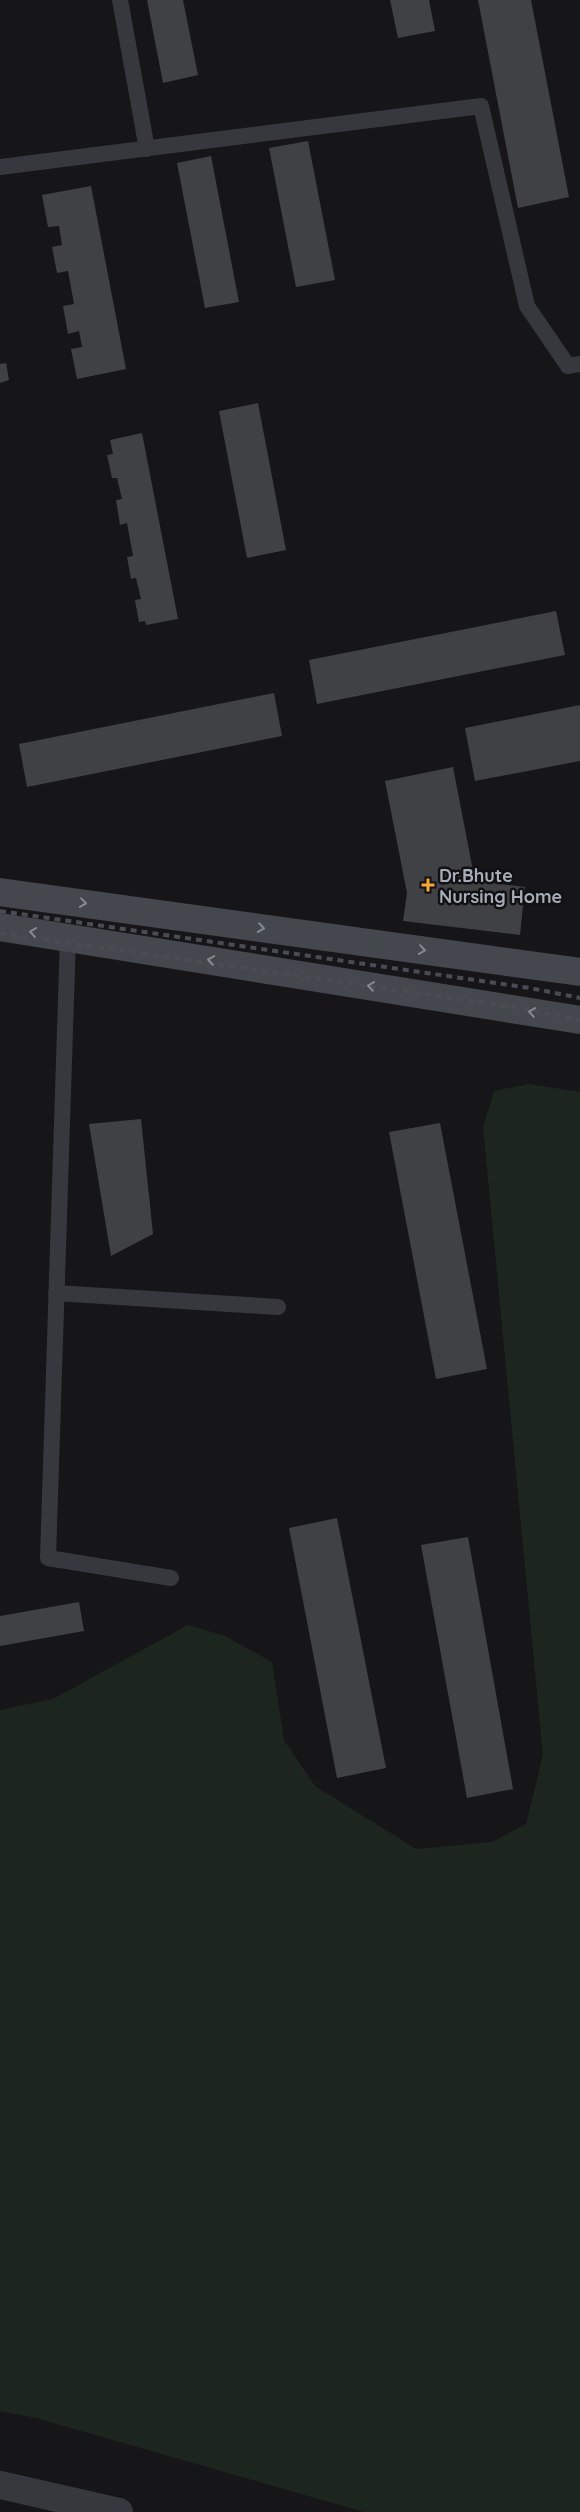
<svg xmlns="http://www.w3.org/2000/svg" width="580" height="2512" font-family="Quicksand,sans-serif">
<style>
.green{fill:#1d261e}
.building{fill:#3f4145}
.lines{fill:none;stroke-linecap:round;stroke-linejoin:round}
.service{stroke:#36383d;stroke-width:16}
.minor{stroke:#36383d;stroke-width:28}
.secondary{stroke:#44474d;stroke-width:28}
.rail{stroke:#494c52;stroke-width:4;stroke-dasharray:6 5;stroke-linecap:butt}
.oneway{stroke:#848993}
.poi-dot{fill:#f8aa2d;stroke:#111113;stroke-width:2}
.labels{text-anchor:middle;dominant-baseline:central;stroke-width:5;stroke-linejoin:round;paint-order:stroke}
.poi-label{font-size:18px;font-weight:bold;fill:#a7adb8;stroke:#111113;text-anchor:start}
</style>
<rect width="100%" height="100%" fill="#161618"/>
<!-- green -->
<path class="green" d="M529,1084L580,1092V2512H364L36,2418L0,2411V1710L53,1699L188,1625L225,1636L272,1662L284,1740L315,1786L416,1849L492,1842L526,1824L543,1755L483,1127L494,1091Z"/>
<!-- building -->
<path class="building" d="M147,0H183L198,75L163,83Z
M390,0H429L435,31L398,38Z
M478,0H531L569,197L518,208Z
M308,141L335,280L296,287L269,148Z
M211,156L239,302L205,308L177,163Z
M91,186L126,369L77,379L71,349L82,347L79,331L68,334L63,306L74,304L68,271L57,273L52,247L62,245L59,226L48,227L42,195Z
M6,363L9,380L0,383V364Z
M258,403L286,550L247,558L219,411Z
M142,433L178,619L146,625L145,621L139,622L135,600L141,599L136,578L131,579L127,557L133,556L127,523L120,525L116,500L122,499L117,478H112L107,455L113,454L110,440Z
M556,611L565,655L317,704L309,660Z
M274,693L282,736L27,787L19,744Z
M580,705V761L475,781L465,728Z
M453,767L475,881L525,887L520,935L403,921L407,893L385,781Z
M141,1119L153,1234L111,1256L89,1124Z
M440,1123L487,1369L436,1379L389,1132Z
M337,1518L386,1768L337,1778L289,1528Z
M468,1537L513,1789L467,1798L421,1545Z
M79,1602L84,1631L0,1646V1616Z"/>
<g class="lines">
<!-- service -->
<path class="service" d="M120,0L147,149
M0,167L481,106L527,306L568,366L580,364
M68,937L48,1558L171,1578
M56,1293L278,1307"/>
<!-- minor -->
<path class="minor" d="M0,2485L119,2512"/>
<!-- secondary -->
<path class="secondary" d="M0,892L580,972
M0,927L580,1020"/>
<!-- rail -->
<path class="rail" d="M0,911L530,988L580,998
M0,933L527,1009L580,1021"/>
</g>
<!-- one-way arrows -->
<defs><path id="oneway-chevron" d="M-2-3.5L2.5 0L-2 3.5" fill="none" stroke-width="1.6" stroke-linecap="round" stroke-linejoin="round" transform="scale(1.25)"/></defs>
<g class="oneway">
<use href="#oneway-chevron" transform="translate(83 903) rotate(8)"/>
<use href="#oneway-chevron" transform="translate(261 928) rotate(8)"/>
<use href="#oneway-chevron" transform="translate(33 932) rotate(-172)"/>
<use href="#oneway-chevron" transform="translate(422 950) rotate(8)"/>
<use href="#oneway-chevron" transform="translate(211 960) rotate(-171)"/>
<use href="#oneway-chevron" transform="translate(371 986) rotate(-171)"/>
<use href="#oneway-chevron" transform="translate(532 1012) rotate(-171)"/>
</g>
<!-- markers -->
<path class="poi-dot" d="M425.5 877.5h5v5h5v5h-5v5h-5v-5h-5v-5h5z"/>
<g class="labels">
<!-- poi labels -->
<g class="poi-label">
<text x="439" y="875">Dr.Bhute<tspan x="439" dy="21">Nursing Home</tspan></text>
</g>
</g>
</svg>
